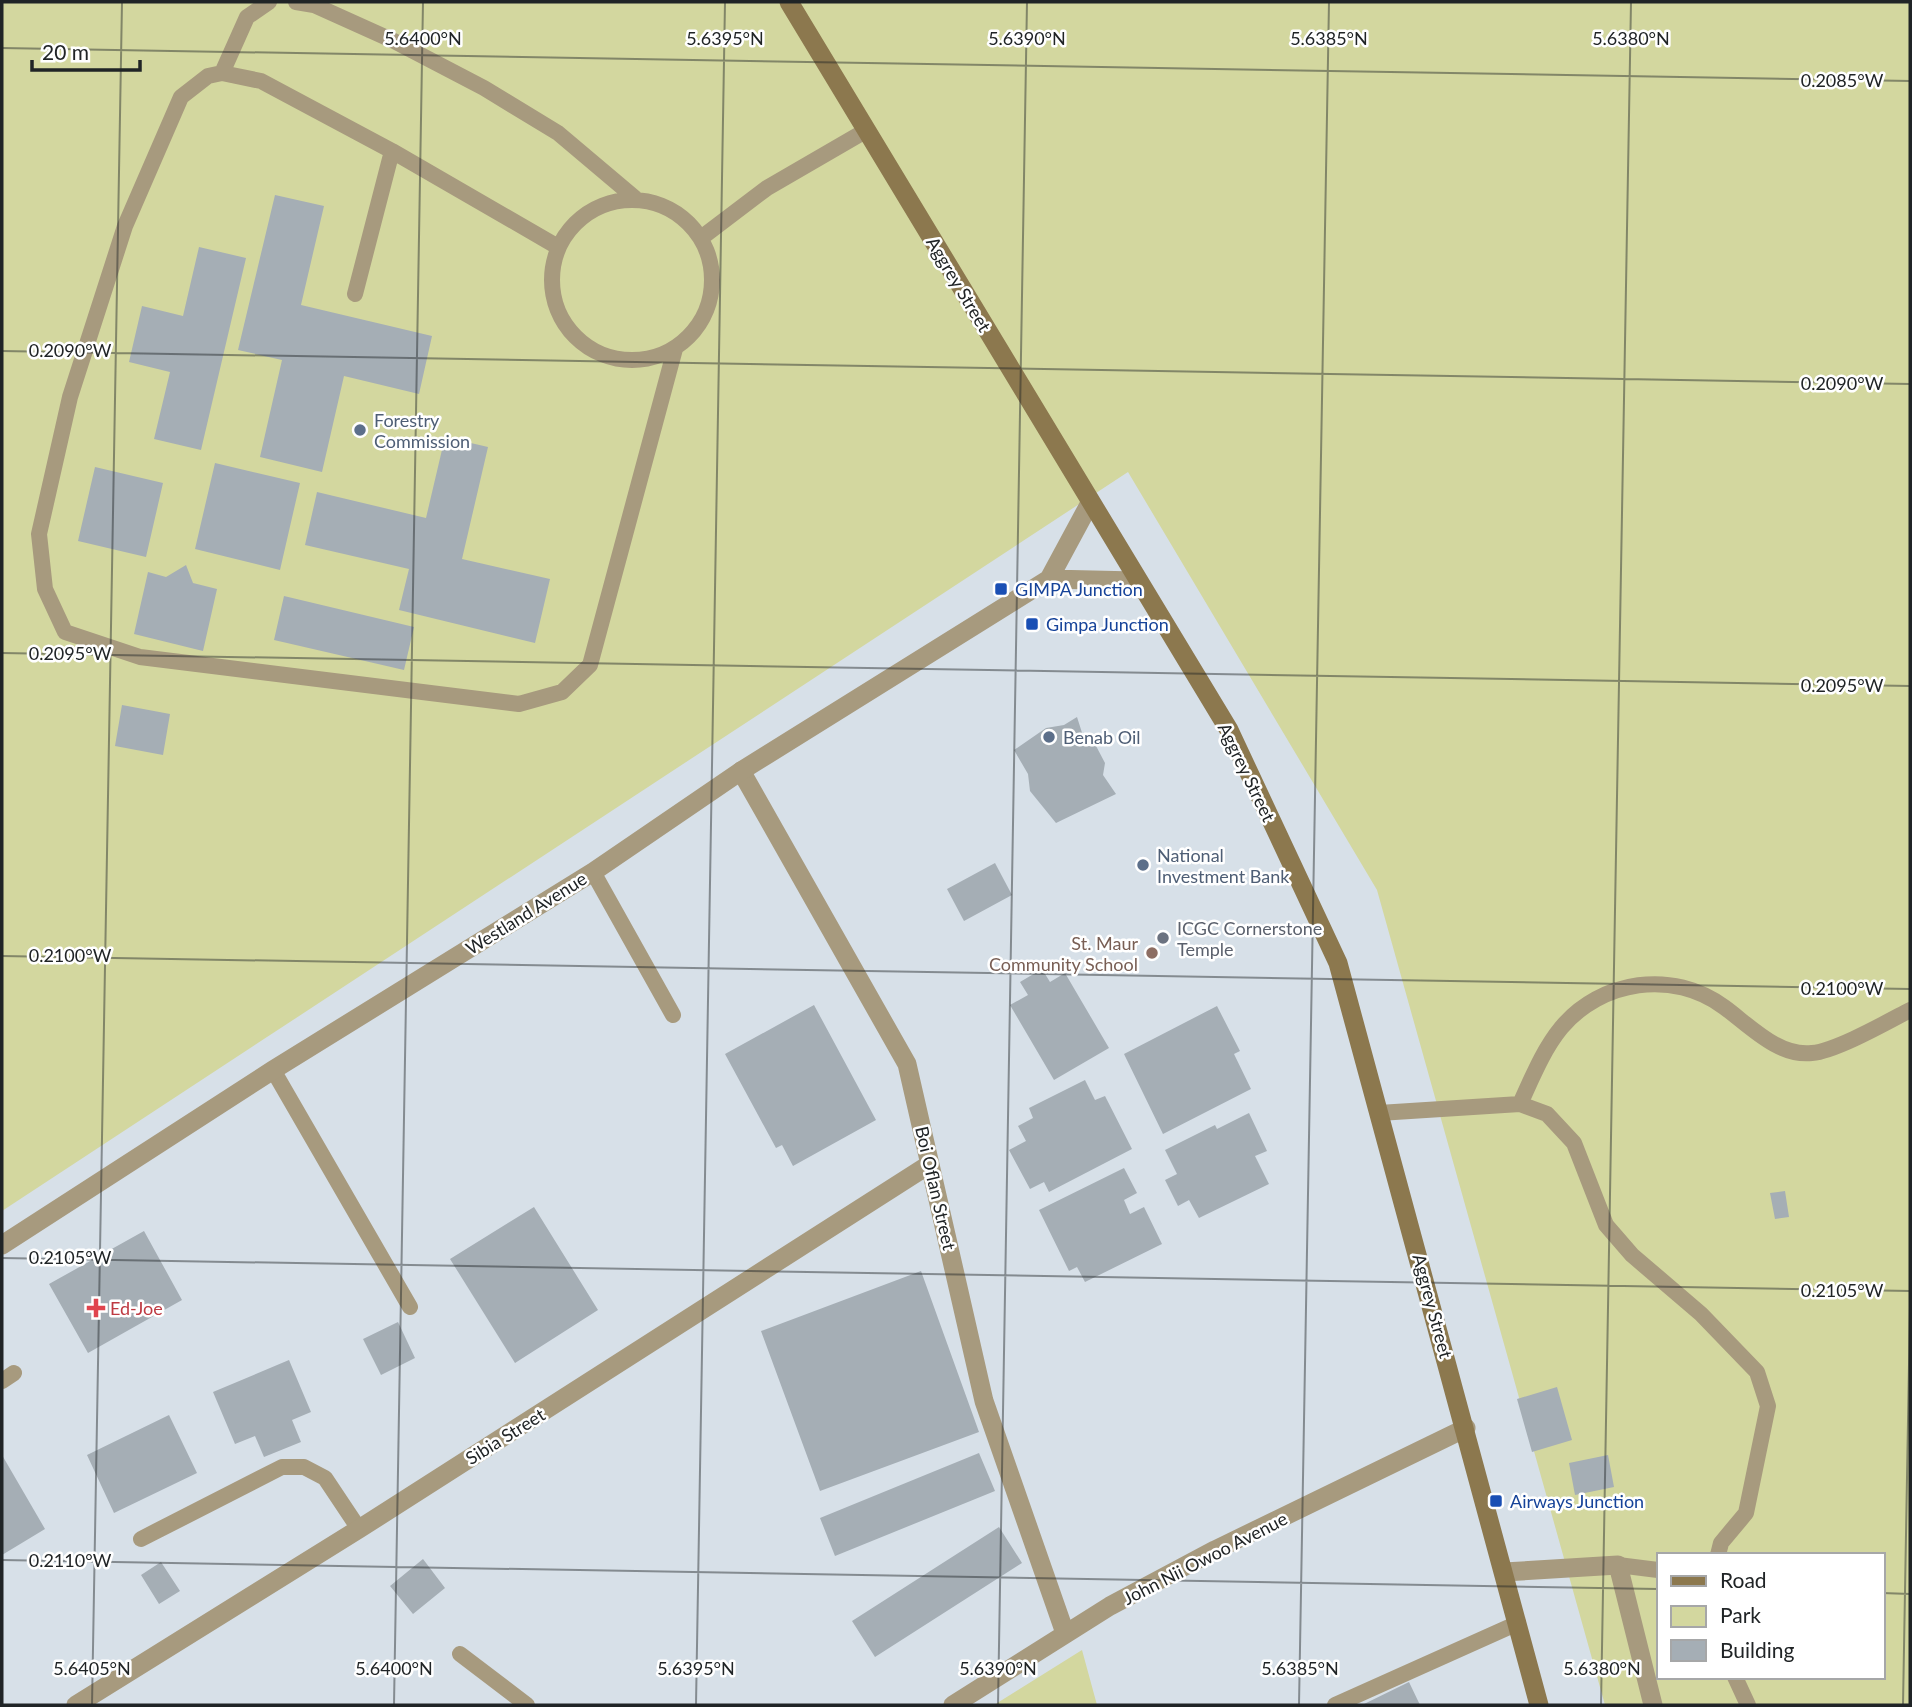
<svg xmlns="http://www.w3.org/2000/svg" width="1912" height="1707" font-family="Lato,sans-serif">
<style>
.green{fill:#d3d79f;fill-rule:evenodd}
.building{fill:#a5aeb5}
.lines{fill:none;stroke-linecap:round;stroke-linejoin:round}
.service{stroke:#a79a7e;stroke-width:16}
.minor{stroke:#a79a7e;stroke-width:19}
.tertiary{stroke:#a79a7e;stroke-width:19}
.secondary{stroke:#8c784e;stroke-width:19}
.ticks{fill:none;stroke:#202426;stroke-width:2;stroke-opacity:0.45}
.service-dot{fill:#5c6f8a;stroke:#fff;stroke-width:2.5}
.transit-dot{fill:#1a4fb4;stroke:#fff;stroke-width:2.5}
.worship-dot{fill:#6b7280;stroke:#fff;stroke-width:2.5}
.education-dot{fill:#8d6e63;stroke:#fff;stroke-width:2.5}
.health-dot{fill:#e0444e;stroke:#fff;stroke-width:2.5}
.labels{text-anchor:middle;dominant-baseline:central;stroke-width:5;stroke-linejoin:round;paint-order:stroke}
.street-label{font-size:18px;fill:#202426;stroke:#fff}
.service-label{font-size:18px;fill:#4e5e75;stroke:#fff;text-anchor:start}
.transit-label{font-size:18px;fill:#164399;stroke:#fff;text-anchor:start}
.worship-label{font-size:18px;fill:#5b616d;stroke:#fff;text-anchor:start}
.education-label{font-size:18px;fill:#785e54;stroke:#fff;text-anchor:end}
.health-label{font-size:18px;fill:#be3a42;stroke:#fff;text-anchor:start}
.ticks-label{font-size:18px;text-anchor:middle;fill:#202426;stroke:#fff;stroke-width:5;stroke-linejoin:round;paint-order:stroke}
</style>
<rect width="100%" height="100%" fill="#d7e0e8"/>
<!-- green -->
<path class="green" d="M2,2H1910V1705H1605L1377,890L1128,472L2,1211ZM1658,1555H1882V1677H1658Z
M1082,1650L1097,1705H994Z"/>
<!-- building -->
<path class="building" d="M275,195L324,206L301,305L432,336L419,394L344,376L322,472L260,457L282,360L238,350Z
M199,247L246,258L201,450L154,439L170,372L129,362L142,306L183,316Z
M445,437L488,447L462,559L550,579L535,643L399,610L409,569L305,545L317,492L426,518Z
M215,463L300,483L280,570L195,549Z
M95,467L163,483L146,557L78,541Z
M186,565L193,583L217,589L203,651L134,634L148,572L166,577Z
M284,596L414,627L404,670L274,640Z
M122,705L170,714L163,755L115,746Z
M1077,717L1084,739L1095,744L1105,763L1103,775L1116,794L1056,823L1030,791L1028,774L1014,750L1046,728L1064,725Z
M995,863L1012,895L964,921L947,889Z
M1042,969L1050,982L1065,973L1109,1048L1054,1080L1010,1005L1028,995L1020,982Z
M814,1005L876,1120L793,1166L782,1145L776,1148L725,1054Z
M1217,1006L1240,1051L1234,1054L1251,1089L1163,1134L1124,1054Z
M1085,1080L1095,1100L1105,1096L1132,1149L1049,1192L1044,1182L1030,1189L1009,1150L1026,1141L1018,1126L1033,1118L1029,1108Z
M1249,1113L1267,1151L1255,1156L1269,1184L1199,1218L1189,1200L1178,1206L1165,1180L1177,1174L1165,1150L1215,1125L1217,1129Z
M1124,1168L1137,1193L1124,1200L1130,1214L1144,1207L1162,1244L1085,1282L1077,1267L1069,1271L1039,1210Z
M1785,1191L1789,1217L1775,1219L1770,1193Z
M534,1207L598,1310L515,1363L450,1259Z
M144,1231L182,1300L88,1353L49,1284Z
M921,1271L979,1432L820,1491L761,1331Z
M398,1322L415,1358L381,1375L363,1339Z
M289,1360L311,1412L292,1420L301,1442L264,1457L255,1436L235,1444L213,1392Z
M1557,1387L1572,1440L1532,1452L1517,1399Z
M169,1415L197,1473L114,1513L87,1455Z
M979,1453L995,1491L835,1556L820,1518Z
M2,1455L45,1529L2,1555Z
M1608,1455L1614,1487L1575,1495L1569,1463Z
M999,1527L1022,1563L875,1657L852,1621Z
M423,1559L445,1588L413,1614L390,1586Z
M161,1562L180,1591L159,1604L141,1575Z
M1409,1682L1420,1705H1362Z"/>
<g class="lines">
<!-- service -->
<path class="service" d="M296,2L314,5L394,41L484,88L558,133L635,198
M222,73L247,17L269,2
M552 280a80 80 0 1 1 160 0a80 80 0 1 1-160 0Z
M701,238L767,188L867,130
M558,247L392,151L261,81L222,73L208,76L181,97L125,226L70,397L39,534L45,589L65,632L140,657L519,704L562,692L590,665L675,349
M355,294L392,151
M593,872L673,1015
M273,1070L410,1307
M1520,1104C1532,1078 1543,1050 1561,1028C1601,980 1673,969 1724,1007C1749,1025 1778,1057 1812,1053C1836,1051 1887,1022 1910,1010
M1379,1113L1520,1104L1547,1114L1574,1143L1606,1225L1632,1255L1701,1314L1757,1372L1768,1406L1746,1513L1721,1543L1718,1555
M2,1381L14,1373
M141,1539L282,1467H304L325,1478L359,1529
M1618,1565L1658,1570
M460,1654L527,1705
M1735,1677L1748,1705
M1335,1705L1518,1623"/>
<!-- minor -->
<path class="minor" d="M741,771L907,1064L984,1401L1065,1633
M1504,1572L1618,1565L1653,1705
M76,1705L359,1529L930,1164
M953,1705L1110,1606L1215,1550L1466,1428"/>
<!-- tertiary -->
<path class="tertiary" d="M1049,579L1136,581
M2,1245L273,1070L593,872L741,771L1049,579L1090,503"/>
<!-- secondary -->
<path class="secondary" d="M789,2L1229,730L1338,963L1539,1705"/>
</g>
<!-- ticks -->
<path class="ticks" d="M2,48L1910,81M2,351L1910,384M2,653L1910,686M2,956L1910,989M2,1258L1910,1291M2,1560L1658,1589M1882,1593L1910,1594M92,1705L122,2M394,1705L423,2M696,1705L725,2M998,1705L1027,2M1299,1705L1329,2M1601,1705L1631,2M1903,1705L1910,1308"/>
<!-- markers -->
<g class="service-dot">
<circle cx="360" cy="430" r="7"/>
<circle cx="1049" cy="737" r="7"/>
<circle cx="1143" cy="865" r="7"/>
</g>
<g class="transit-dot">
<rect x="994" y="582" width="14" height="14" rx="3.5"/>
<rect x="1025" y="617" width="14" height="14" rx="3.5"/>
<rect x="1489" y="1494" width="14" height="14" rx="3.5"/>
</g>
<circle class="worship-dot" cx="1163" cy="938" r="7"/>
<circle class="education-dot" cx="1152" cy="953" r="7"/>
<path class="health-dot" d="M92.5 1297.5h7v7h7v7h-7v7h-7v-7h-7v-7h7z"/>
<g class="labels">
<!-- street labels -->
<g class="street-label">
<text transform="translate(959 284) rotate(59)">Aggrey Street</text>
<text transform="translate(1247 772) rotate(64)">Aggrey Street</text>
<text transform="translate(526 913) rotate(-32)">Westland Avenue</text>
<text transform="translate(936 1188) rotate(77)">Boi Oflan Street</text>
<text transform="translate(1433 1306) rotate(75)">Aggrey Street</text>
<text transform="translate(505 1436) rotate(-32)">Sibia Street</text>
<text transform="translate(1205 1558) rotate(-27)">John Nii Owoo Avenue</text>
</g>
<!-- service labels -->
<g class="service-label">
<text x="374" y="420">Forestry<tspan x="374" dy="21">Commission</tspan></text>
<text x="1063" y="737">Benab Oil</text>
<text x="1157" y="855">National<tspan x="1157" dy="21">Investment Bank</tspan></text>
</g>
<!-- transit labels -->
<g class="transit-label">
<text x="1015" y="589">GIMPA Junction</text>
<text x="1046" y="624">Gimpa Junction</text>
<text x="1510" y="1501">Airways Junction</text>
</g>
<!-- worship labels -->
<g class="worship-label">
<text x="1177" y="928">ICGC Cornerstone<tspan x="1177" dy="21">Temple</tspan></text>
</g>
<!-- education labels -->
<g class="education-label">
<text x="1138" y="943">St. Maur<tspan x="1138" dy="21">Community School</tspan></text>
</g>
<!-- health labels -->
<g class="health-label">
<text x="110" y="1308">Ed-Joe</text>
</g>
</g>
<g class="ticks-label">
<text x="423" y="45">5.6400°N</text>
<text x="725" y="45">5.6395°N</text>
<text x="1027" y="45">5.6390°N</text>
<text x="1329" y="45">5.6385°N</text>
<text x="1631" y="45">5.6380°N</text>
<text x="1842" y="87">0.2085°W</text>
<text x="70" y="357">0.2090°W</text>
<text x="1842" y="390">0.2090°W</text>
<text x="70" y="660">0.2095°W</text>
<text x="1842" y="692">0.2095°W</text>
<text x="70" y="962">0.2100°W</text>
<text x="1842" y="995">0.2100°W</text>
<text x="70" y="1264">0.2105°W</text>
<text x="1842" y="1297">0.2105°W</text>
<text x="70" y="1567">0.2110°W</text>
<text x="92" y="1675">5.6405°N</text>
<text x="394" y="1675">5.6400°N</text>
<text x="696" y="1675">5.6395°N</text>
<text x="998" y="1675">5.6390°N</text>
<text x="1300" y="1675">5.6385°N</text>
<text x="1602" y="1675">5.6380°N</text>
</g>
<!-- border -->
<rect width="1912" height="1707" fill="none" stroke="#202426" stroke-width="7"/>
<!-- legend -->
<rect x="1657" y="1553" width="228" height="126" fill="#ffffff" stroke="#a6a7a8" stroke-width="2"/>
<rect x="1671" y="1576" width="35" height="10" fill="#8c784e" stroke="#a6a7a8" stroke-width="2"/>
<text x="1720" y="1588" font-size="21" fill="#202426">Road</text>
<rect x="1671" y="1606" width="35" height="21" fill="#d3d79f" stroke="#a6a7a8" stroke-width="2"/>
<text x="1720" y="1623" font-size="21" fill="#202426">Park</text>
<rect x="1671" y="1640" width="35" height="21" fill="#a5aeb5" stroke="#a6a7a8" stroke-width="2"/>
<text x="1720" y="1658" font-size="21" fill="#202426">Building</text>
<!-- scale -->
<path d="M32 60v10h108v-10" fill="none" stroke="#202426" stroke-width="3.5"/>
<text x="42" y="60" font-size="21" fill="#202426" stroke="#ffffff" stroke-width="5" paint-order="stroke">20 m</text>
</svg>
